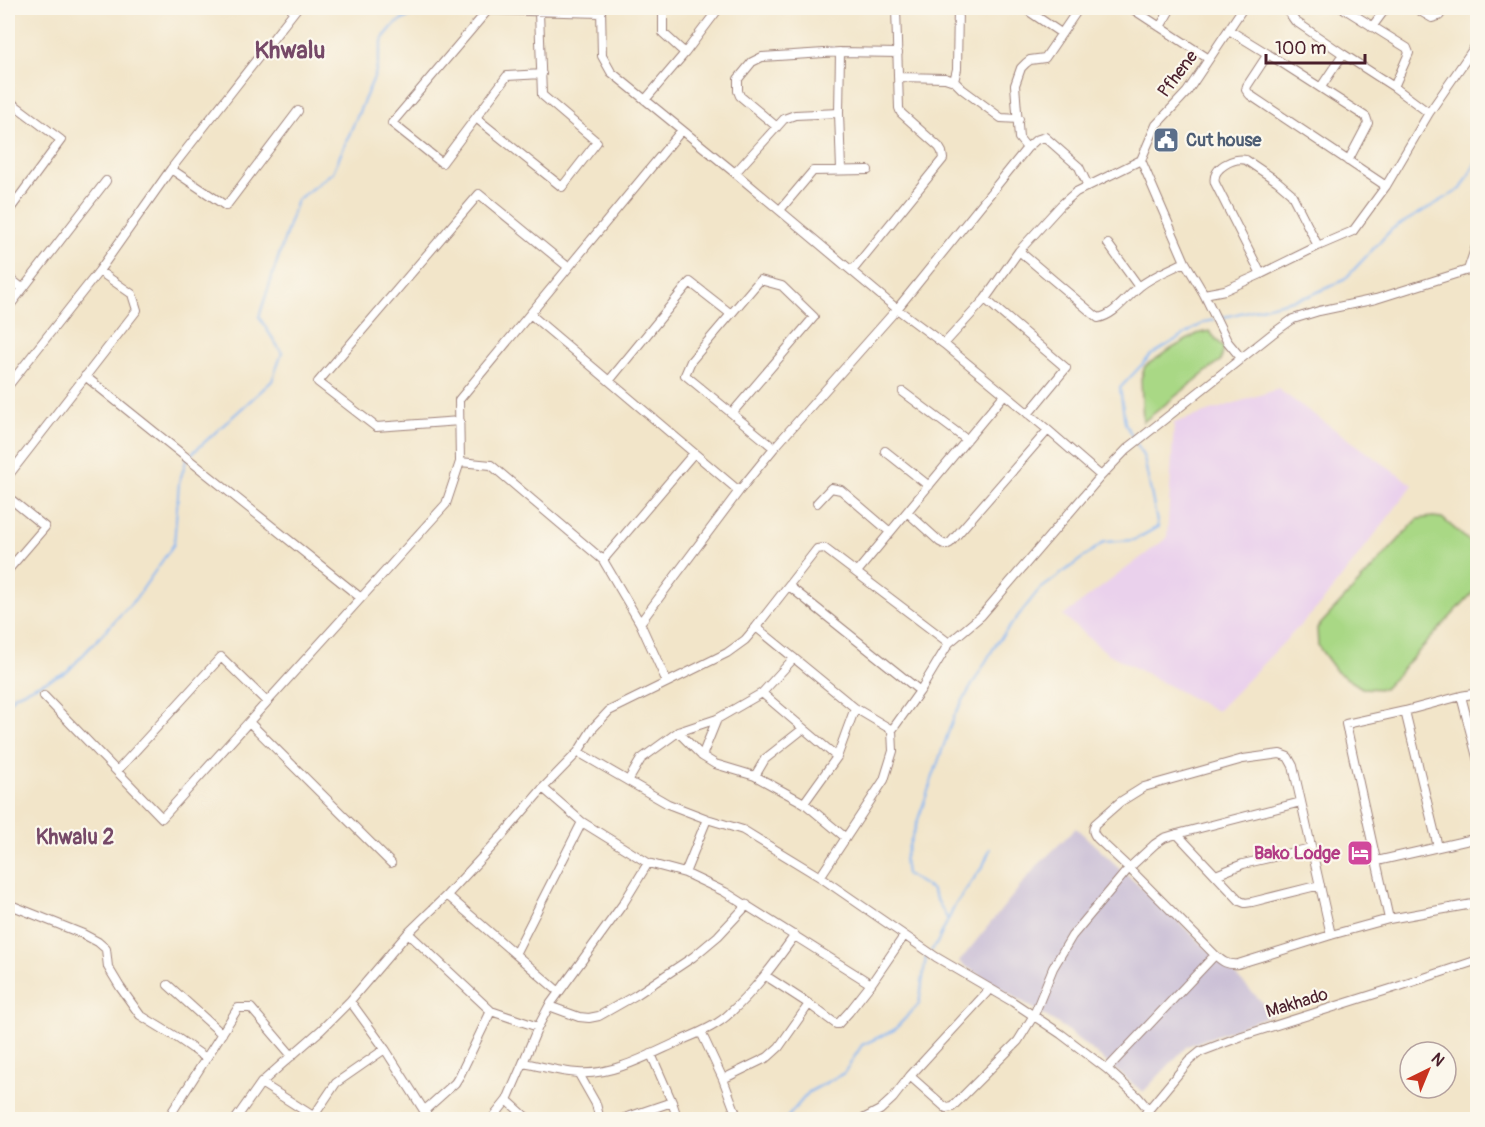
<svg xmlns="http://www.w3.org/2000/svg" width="1485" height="1127" font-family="Pangolin,sans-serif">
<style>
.built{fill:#ead1ec}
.industrial{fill:#cabfd6}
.green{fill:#a9d885;stroke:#7a7c58;stroke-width:1.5}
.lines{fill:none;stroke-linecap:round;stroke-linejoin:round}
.stream{stroke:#88b7f3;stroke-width:2}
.minor-casing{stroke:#9e827a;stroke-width:10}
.minor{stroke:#fff;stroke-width:8}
.labels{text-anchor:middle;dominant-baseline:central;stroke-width:4.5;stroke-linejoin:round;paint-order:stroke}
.street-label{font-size:18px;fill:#4a1f2b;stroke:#fbf7ec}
.service-label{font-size:18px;font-weight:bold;fill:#4e5e75;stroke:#fbf7ec;text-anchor:start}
.hotel-label{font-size:18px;font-weight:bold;fill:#b23c85;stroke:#fbf7ec;text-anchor:end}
.quarter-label{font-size:21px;font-weight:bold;fill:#764968;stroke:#fbf7ec}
.district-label{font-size:24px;font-weight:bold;fill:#764968;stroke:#fbf7ec}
</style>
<rect width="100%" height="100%" fill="#fbf7ec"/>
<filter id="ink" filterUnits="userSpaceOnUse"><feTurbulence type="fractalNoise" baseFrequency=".0167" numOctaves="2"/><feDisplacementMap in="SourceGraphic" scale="12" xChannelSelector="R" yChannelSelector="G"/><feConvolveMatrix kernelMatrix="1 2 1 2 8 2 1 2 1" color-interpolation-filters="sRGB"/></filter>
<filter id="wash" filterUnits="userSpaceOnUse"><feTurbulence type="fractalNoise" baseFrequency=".008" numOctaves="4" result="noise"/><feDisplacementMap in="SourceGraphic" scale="24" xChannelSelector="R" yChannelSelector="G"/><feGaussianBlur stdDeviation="1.35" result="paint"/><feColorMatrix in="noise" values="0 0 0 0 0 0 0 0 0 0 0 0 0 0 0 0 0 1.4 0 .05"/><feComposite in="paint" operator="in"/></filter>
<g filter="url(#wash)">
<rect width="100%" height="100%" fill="#f2e5c9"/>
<!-- built -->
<path class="built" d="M1278,389L1413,485L1321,604L1217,711L1107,653L1063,616L1167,538L1174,423Z"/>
<!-- industrial -->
<path class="industrial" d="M1076,828L1226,966L1274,1014L1187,1046L1143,1092L1063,1027L959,962L1036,867Z"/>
<!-- green -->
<path class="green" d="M1209,331L1224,348L1221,360L1143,422L1141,379L1145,366L1171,349L1197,334Z
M1433,517L1442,518L1470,542L1477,557V588L1384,689L1362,688L1337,672L1318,646L1317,628L1418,519Z"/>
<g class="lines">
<!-- stream -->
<path class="stream" d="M1220,318L1309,296L1344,280L1392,229L1461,189L1478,159
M1134,439L1125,423L1120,388L1151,355L1205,322L1214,320
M8,703L15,695L67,672L137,597L174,544L179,483L187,458L272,381L282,353L259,317L297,200L333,172L375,75L383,38L395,24L417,12L419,8
M949,918L955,905L983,866L990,849
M931,951L937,943L948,920L931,889L906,874L904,860L954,716L996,644L1038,591L1104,542L1134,540L1158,527L1144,458L1137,444
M785,1120L809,1092L844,1073L862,1045L894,1030L919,1004L926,957L928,955"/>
</g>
</g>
<g filter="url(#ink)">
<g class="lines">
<!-- minor casing -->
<g class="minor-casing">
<path id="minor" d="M601,8L602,56L611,72L735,173L897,309L944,344L1048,430L1101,476
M663,8V33L685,53
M1024,8L1061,33
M1131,8L1209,59
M1294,8L1290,14L1295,21L1343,54L1394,87
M1343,8L1407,48L1409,53L1394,87L1429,113
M1415,8L1432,18L1439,16L1445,8
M1160,27L1171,8
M1372,27L1386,8
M1229,30L1268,54L1247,86L1246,90L1250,95L1386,186
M1268,54L1366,117L1368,123L1348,161
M542,74L507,76L442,163L392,123L488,10L601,13
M898,77L945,78L954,81L962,89L1001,118L1019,119
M954,81L957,69L958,8
M1321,87L1343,54
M8,100L61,140L8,212
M645,100L685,53L719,8
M8,113L14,105
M476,118L562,187L597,142L542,95L539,12
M777,127L740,96L738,91V79L752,62L762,57L840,52
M1027,148L1019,138L1015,85L1021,68L1026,63L1030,60L1045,58L1079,8
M1141,160L1185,262L1204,294L1227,341L1241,358
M1141,160L1156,125L1187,92L1243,8
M171,169L226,206L298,111
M841,170L839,113L840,52L898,53
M735,173L784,119L795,115L839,113
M780,210L813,171L868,170
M1108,244L1139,287
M1019,251L1098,318C1115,315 1125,298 1139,287C1152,276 1169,270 1185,262
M1468,270L1478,240
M852,271L943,159L942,152L939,147L901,113L899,108L896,8
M1261,274L1215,183C1211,168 1234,157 1246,160L1277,181L1291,193L1318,246
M8,277L22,288
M1204,294L1225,290L1261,274L1318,246L1353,231L1386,186L1429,113L1478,42
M985,299L1066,368L1028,414
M8,308L106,181
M530,314L739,491
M944,344L985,299L1019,251L1061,205L1076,192L1141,160
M85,376L361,598
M609,381L690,282L731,314
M8,386L99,271L171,169L297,8
M903,392L967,440
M732,413L814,317L782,286L760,280L691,361L685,375L774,448
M460,421L376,427L318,382L479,194L568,267
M885,451L929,486
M460,462L491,465L603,560L694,453
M8,476L137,310L132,294L99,271
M8,497L45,527L8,570
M817,503L831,488L841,490L890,532
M907,512L940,542L946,545L950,543L1048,430
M603,560L640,623
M857,572L1004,395
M789,586L920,691
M756,627L855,708L892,730
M949,643L981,616L1101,476L1127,449L1272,334L1293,319L1319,311L1376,299L1468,270L1478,275
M667,682L640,623L739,491L774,448L897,309L1027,148L1036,140L1045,137L1079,167L1088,186
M762,693L837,757
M44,696L162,818L446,504L460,462L459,400L682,130
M1461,696L1478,693
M1405,711L1438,847
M249,722L391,863
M678,732L702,756L715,764L755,776L804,803L846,838
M578,752L668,804L707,819L743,830L820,877L936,957L1013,1002L1061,1034L1107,1069L1138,1097L1148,1109
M702,756L717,719
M117,771L221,657L267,702
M755,776L765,759L803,729
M628,781L641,759L678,732L717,719L762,693L794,658
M543,788L582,822L648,863L685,873L725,892L871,984
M804,803L837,757L855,708
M1177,834L1240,901L1245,903L1252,902L1320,885
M1377,861L1478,838
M648,863L623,904L549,1006L579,1017L589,1018L599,1016L636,995L693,957L718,936L747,905
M685,873L707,819
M1216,875L1243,864L1311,848
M447,895L559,992
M8,904L83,934L98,942L106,949L108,967L120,987L140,1015L176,1037L206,1058
M1389,919L1346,724L1405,711L1461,696L1478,761
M408,933L491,1011L538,1027L549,1006
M1331,935L1293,766L1288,757L1280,754L1243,759L1144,787L1120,802L1095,824C1092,830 1093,833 1097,838L1129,868L1215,955C1223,962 1227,965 1238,964L1331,935L1389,919L1478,903
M515,954L582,822
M766,976L809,1004L836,1024H838L849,1012L871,984L904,936
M168,985L222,1034
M990,989L910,1076L946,1108L952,1107L1018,1041L1034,1015L1053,968L1072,936L1129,868L1155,844L1164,838L1177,834L1301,802
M350,1001L385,1049L430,1120
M701,1032L723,1079L735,1111L734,1120
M651,1054L672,1102L678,1120
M523,1063L538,1027
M1107,1069L1215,955
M579,1074L596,1104L600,1120
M723,1079L768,1057L779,1047L809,1004
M261,1083L313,1116
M507,1100L529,1120
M425,1110L455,1083L460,1075L491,1011
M167,1120L238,1008H251L292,1056
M235,1120L261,1083L281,1065L321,1030L350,1001L408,933L447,895L501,837L543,788L578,752L593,728L609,711L727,653L745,640L756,627L817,549L824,548L949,643L920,691L892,730L893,751L884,780L820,877
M311,1120L336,1083L385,1049
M491,1120L507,1100L523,1063C541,1066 560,1072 578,1073C611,1076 649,1055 678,1042C695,1034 716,1027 730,1013C755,990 775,963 795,935
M619,1120L672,1102
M861,1120L880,1110L893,1098L910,1076
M1140,1120L1189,1061L1200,1052L1242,1036L1397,987L1478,960"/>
</g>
<!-- minor -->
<use href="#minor" class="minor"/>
</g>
</g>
<!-- icons -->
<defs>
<g id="civic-square" transform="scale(1.35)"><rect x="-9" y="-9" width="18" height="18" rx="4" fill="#5c6f8a" stroke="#fbf7ec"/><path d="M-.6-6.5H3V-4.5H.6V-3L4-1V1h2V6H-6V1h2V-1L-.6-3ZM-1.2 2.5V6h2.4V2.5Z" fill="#fff"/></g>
<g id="hotel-square" transform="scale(1.35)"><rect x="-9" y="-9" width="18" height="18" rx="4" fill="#d1479c" stroke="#fbf7ec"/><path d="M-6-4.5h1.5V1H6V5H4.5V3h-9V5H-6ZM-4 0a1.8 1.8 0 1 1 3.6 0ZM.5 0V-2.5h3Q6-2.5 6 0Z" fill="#fff"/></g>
</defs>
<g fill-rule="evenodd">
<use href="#civic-square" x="1166" y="140"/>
<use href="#hotel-square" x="1360" y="853"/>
</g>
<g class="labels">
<!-- street labels -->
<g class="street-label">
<text transform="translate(1178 74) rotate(-53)">Pfhene</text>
<text transform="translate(1297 1003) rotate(-17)">Makhado</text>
</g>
<!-- service labels -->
<g class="service-label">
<text x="1186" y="140">Cut house</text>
</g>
<!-- hotel labels -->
<g class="hotel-label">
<text x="1340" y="853">Bako Lodge</text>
</g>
<!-- quarter labels -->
<g class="quarter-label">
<text x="75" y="837">Khwalu 2</text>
</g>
<!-- district labels -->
<g class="district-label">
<text x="290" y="50">Khwalu</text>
</g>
</g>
<!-- margin -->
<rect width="1485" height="1127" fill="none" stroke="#fbf7ec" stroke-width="30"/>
<!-- north arrow -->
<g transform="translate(1428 1070) rotate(43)"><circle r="28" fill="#fbf7ec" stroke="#b4a19f" stroke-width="1.5"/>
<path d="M0-4.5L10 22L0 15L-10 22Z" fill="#c8321e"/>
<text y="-9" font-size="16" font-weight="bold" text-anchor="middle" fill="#4a1f2b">N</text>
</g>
<!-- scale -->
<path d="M1266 54v9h99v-9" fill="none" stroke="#4a1f2b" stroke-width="3"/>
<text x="1275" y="54" font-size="18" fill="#4a1f2b" stroke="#fbf7ec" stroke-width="4.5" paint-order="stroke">100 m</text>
</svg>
